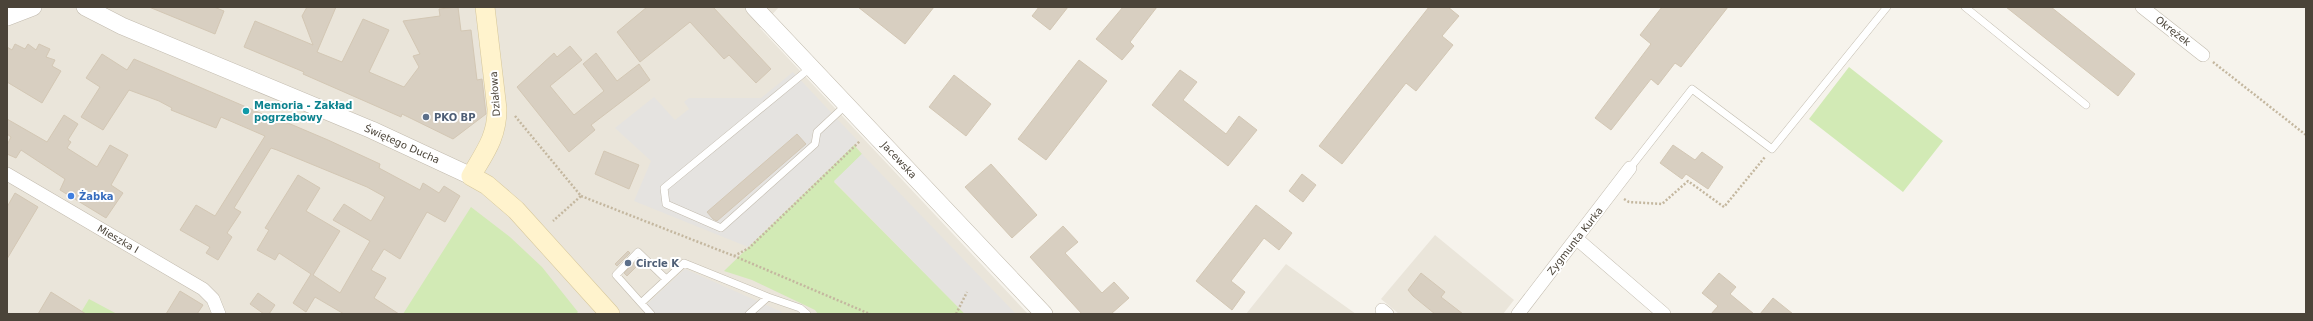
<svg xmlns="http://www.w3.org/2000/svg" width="2313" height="321" font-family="'DejaVu Sans',sans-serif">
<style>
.residential{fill:#eae5da}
.green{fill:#d2eab5}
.parking{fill:#e5e3e0}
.building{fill:#d8cfc1;stroke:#d3c7b4}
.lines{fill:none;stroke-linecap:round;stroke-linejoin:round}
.service-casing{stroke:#c2bbae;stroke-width:8}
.minor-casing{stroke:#c2bbae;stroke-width:14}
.tertiary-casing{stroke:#c2bbae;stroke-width:18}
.secondary-casing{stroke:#d6c79b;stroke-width:20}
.path{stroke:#c4b79f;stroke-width:2.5;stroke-dasharray:2 2;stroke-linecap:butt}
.service{stroke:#fff;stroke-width:7}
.minor{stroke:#fff;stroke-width:13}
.tertiary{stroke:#fff;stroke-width:17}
.secondary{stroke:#fff3cd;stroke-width:19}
.culture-dot{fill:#0f9aa8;stroke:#fff;stroke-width:1.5}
.service-dot{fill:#5c6f8a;stroke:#fff;stroke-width:1.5}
.shop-dot{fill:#3f7fe0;stroke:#fff;stroke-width:1.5}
.labels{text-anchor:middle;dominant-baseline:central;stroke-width:4;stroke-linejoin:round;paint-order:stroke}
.street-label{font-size:10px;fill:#4b4439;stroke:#fff}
.culture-label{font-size:10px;font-weight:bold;fill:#0d838f;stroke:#fff;text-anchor:start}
.service-label{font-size:10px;font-weight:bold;fill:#4e5e75;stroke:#fff;text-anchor:start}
.shop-label{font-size:10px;font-weight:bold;fill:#366cbe;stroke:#fff;text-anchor:start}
</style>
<rect width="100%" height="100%" fill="#f6f3ec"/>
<!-- residential -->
<path class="residential" d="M7,7H779L760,28L1028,314H7Z
M1435,235L1514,300L1503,314H1399L1381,299Z
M1286,264L1356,314H1246Z"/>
<!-- green -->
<path class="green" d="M1849,67L1943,141L1903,192L1809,119Z
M854,145L862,154L834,182L965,314H818L815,310L752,280L724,271Z
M471,207L510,237L542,267L578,312L576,314H403Z
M89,299L117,314H80Z"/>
<!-- parking -->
<path class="parking" d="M793,72L858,141L748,247L634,201L651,161L615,128L654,97L675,120L689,109L684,102L689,98H761Z
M862,154L1016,314H965L834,181Z
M685,269L782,312L780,314H656L647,304Z"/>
<!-- building -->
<path class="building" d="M149,7H214L224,11L215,34Z
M307,7H336L317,52L342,62L363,19L389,30L369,72L404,87L419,67L413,56L420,54L403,21L440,16L439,9L458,7L461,31L471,30L477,80L482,79L486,114L453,139L402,114L401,117L303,74L304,72L244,47L255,21L313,45L302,16Z
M647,7H713L771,69L756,83L729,55L724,59L690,22L640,62L617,32Z
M858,7H934L905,44Z
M1039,7H1068L1050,30L1032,16Z
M1123,7H1157L1130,42L1134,46L1122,60L1096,39Z
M1429,7H1448L1459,16L1442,36L1453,45L1416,91L1406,83L1342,164L1319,146Z
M1662,7H1728L1681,67L1675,63L1658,85L1651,79L1611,130L1595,118L1651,44L1640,35Z
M2006,7H2051L2135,74L2118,96Z
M15,44L25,49L28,44L36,50L39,44L50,49L46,57L55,60L52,66L61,71L42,103L7,82V47L12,50Z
M570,46L582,60L550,86L574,115L604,91L583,64L596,53L617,81L639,64L650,80L591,125L595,130L569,152L517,87L554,53L557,57Z
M102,54L127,70L134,59L286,124L288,123L328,140L380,164L379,168L420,190L423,183L439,193L444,186L460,196L445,222L427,212L400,259L384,249L371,270L386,278L374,298L399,314H344L315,297L306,312L293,303L311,274L279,253L275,260L257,250L269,230L265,228L298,175L320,188L306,211L340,231L313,275L340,293L370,241L333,220L344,204L371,221L385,197L367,187L277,150L271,148L234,208L241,212L227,233L232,237L218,260L206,253L210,247L180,230L196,205L215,216L265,136L221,117L216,128L171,110L172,108L159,101L129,90L103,130L81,117L100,87L86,78Z
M1079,60L1107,81L1046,160L1018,139Z
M1180,70L1197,82L1183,100L1226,134L1239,116L1257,130L1228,166L1152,105Z
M954,75L991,104L966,136L929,107Z
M64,115L78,124L68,140L71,142L67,148L97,167L110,145L128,155L111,185L123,193L106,218L60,190L65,179L21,150L16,158L7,154V145L11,137L7,134V119L47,142Z
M797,134L806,144L717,221L713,219L707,212Z
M1673,145L1695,160L1702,152L1723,167L1708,189L1686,174L1682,179L1660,163Z
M604,151L639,165L629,189L595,174Z
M991,164L1037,215L1012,238L965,187Z
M1302,174L1316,185L1303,202L1289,191Z
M15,193L38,207L7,259V207Z
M1256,205L1292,233L1279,250L1264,238L1231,281L1245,292L1232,310L1196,281Z
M1063,226L1078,242L1065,253L1102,293L1114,282L1129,298L1111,314H1082L1030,257Z
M628,251L630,253L617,266L615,264Z
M637,260L640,263L627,276L624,273Z
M1421,273L1445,292L1441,297L1463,314H1435L1413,296L1408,290Z
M1719,273L1736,287L1730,294L1754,314H1711L1718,306L1702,293Z
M180,291L203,305L197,314H166Z
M51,292L86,314H38Z
M258,293L275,305L269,314H264L250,304Z
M1773,298L1793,314H1760Z"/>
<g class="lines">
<!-- service casing -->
<g class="service-casing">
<path id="service" d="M1965,7L2086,105
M810,68L664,188L666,204L721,228L815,144L817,132L846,105
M1630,168L1692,89L1772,149L1887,7
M641,303L616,275L638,252L666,279
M651,314L641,303L684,263L768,297
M749,314L768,297L800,308L807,314"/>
</g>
<!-- minor casing -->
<g class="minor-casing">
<path id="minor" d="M2142,7L2203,55
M7,174L203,289L213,299L219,314
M1577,239L1664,314
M1382,310L1387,314
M1518,314L1630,168"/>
</g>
<!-- tertiary casing -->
<g class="tertiary-casing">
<path id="tertiary" d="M85,7L122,26L372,130L471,176
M754,7L1044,314
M7,17L33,7"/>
</g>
<!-- secondary casing -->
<g class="secondary-casing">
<path id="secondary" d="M485,7L497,109C497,137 485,152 471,176L487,185L516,210L610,314"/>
</g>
<!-- path -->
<path class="path" d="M2213,62L2306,135
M515,116L581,196L553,221
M581,196L734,256L870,314
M1624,199L1629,202L1662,204L1688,181L1724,207L1765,157
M734,256L749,248L860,141
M956,314L967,292"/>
<!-- service -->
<use href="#service" class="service"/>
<!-- minor -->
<use href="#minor" class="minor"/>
<!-- tertiary -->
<use href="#tertiary" class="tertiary"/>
<!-- secondary -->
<use href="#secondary" class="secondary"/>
</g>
<!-- markers -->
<circle class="culture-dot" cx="246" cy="111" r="4"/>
<g class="service-dot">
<circle cx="426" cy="117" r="4"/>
<circle cx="628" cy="263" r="4"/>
</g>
<circle class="shop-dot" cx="71" cy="196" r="4"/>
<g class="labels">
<!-- street labels -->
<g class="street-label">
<text transform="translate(2173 31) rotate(38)">Okrężek</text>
<text transform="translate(495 94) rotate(-94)">Działowa</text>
<text transform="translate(402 144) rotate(24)">Świętego Ducha</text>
<text transform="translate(899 160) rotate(47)">Jacewska</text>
<text transform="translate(118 239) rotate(30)">Mieszka I</text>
<text transform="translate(1575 241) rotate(-52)">Zygmunta Kurka</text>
</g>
<!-- culture labels -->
<g class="culture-label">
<text x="254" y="105">Memoria - Zakład<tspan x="254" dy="12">pogrzebowy</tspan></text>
</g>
<!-- service labels -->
<g class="service-label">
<text x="434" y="117">PKO BP</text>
<text x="636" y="263">Circle K</text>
</g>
<!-- shop labels -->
<g class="shop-label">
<text x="79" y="196">Żabka</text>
</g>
</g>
<!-- border -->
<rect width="2313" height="321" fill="none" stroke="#4b4439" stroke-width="16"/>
</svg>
